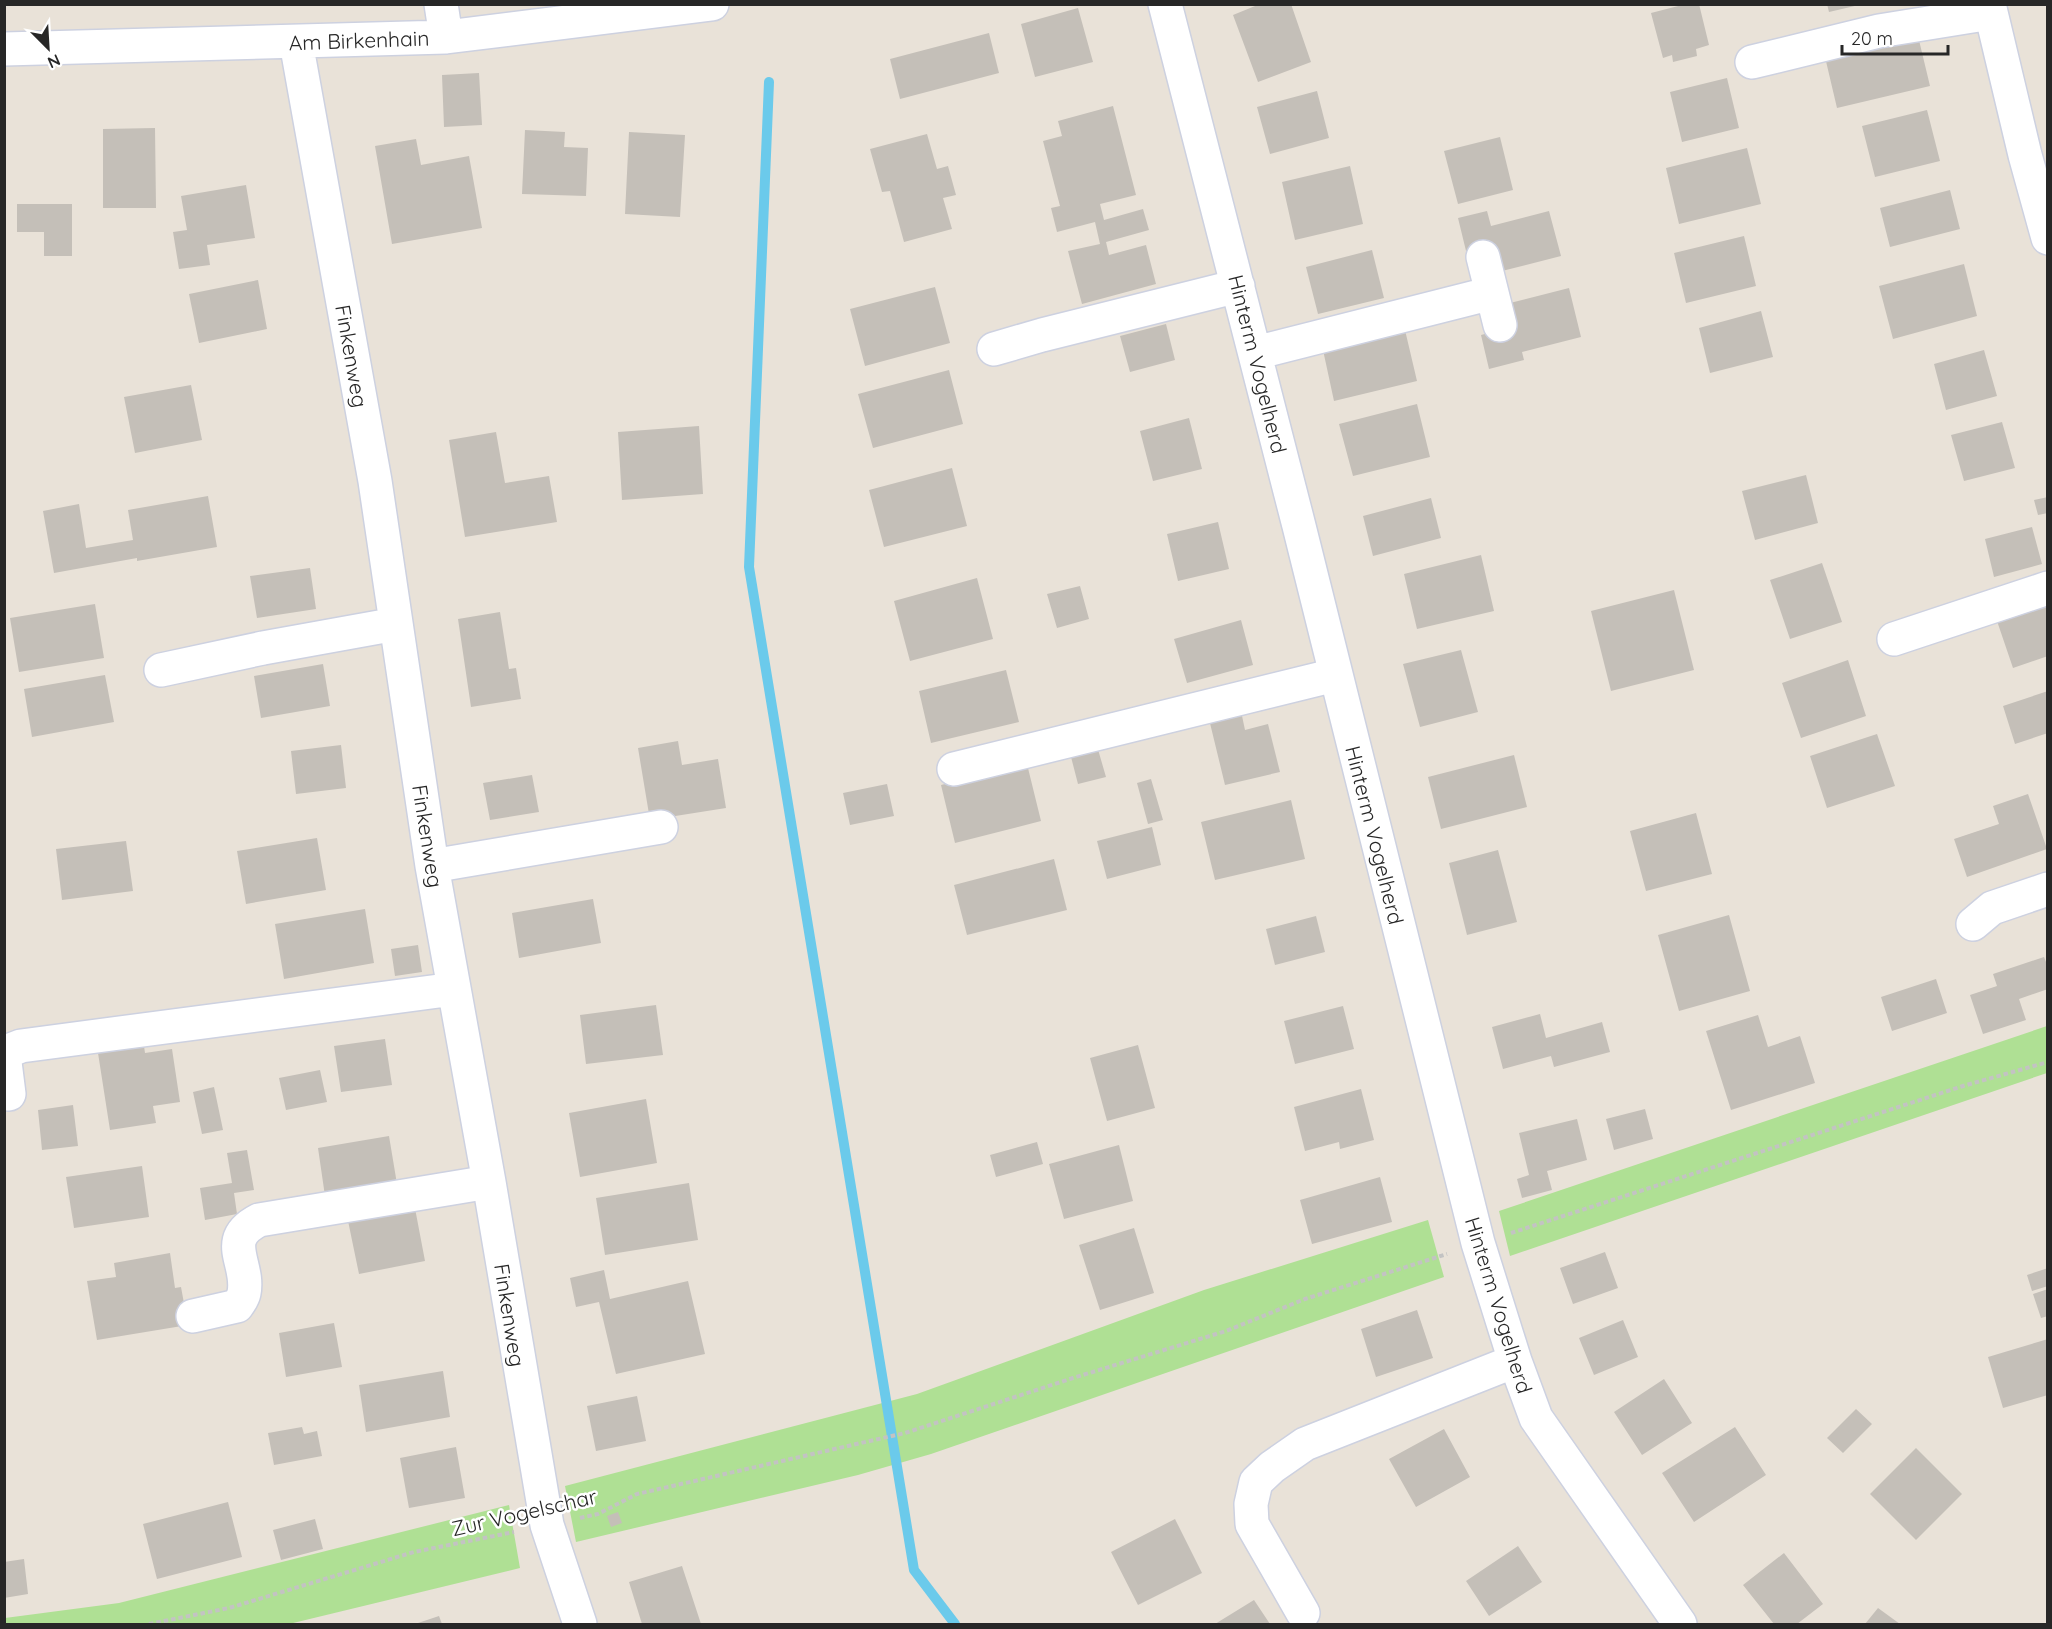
<svg xmlns="http://www.w3.org/2000/svg" width="2052" height="1629" font-family="Quicksand,sans-serif">
<style>
.green{fill:#afe094}
.lines{fill:none;stroke-linecap:round;stroke-linejoin:round}
.stream{stroke:#6bcaeb;stroke-width:10}
.building{fill:#c4bfb8}
.minor-casing{stroke:#cdd1e0;stroke-width:36}
.path{stroke:#c3c3c3;stroke-width:4;stroke-dasharray:4.5 3;stroke-linecap:butt}
.minor{stroke:#fff;stroke-width:33}
.labels{text-anchor:middle;dominant-baseline:central;stroke-width:5;stroke-linejoin:round;paint-order:stroke}
.street-label{font-size:21px;fill:#272727;stroke:#fff}
</style>
<rect width="100%" height="100%" fill="#e9e2d8"/>
<!-- green -->
<path class="green" d="M2047,1026V1073L1510,1256L1499,1211Z
M1428,1220L1444,1277L931,1454L858,1475L576,1542L565,1486L917,1394L1204,1290Z
M509,1505L520,1568L289,1624H5V1618L119,1603Z"/>
<g class="lines">
<!-- stream -->
<path class="stream" d="M769,82L749,567L914,1570L955,1624"/>
</g>
<!-- building -->
<path class="building" d="M1260,4H1291L1311,62L1258,82L1233,15Z
M1686,4H1699L1709,45L1696,49L1697,56L1673,62L1672,55L1663,58L1651,13Z
M1827,4H1858L1859,5L1829,12Z
M1078,8L1093,62L1035,77L1021,24Z
M989,33L999,73L900,99L890,59Z
M1918,36L1930,86L1837,108L1825,57Z
M479,73L482,125L444,127L442,75Z
M1727,78L1739,128L1682,142L1670,92Z
M1317,91L1329,138L1270,154L1257,107Z
M1113,106L1136,195L1100,204L1104,220L1143,209L1149,230L1106,242L1109,255L1146,245L1156,284L1082,304L1068,251L1100,244L1095,222L1057,232L1051,208L1060,206L1043,141L1062,136L1058,121Z
M1927,110L1940,161L1875,177L1862,126Z
M155,128L156,208H103V129Z
M525,130L565,132L564,147L588,148L586,196L522,194Z
M629,132L685,135L680,217L625,214Z
M927,134L937,169L948,166L956,195L943,198L952,229L904,242L890,191L882,192L870,149Z
M1500,137L1513,190L1458,204L1444,151Z
M416,139L421,165L469,156L482,228L392,244L375,146Z
M1747,148L1761,204L1679,224L1666,168Z
M1350,166L1363,224L1295,240L1282,182Z
M246,185L255,238L207,245L210,265L179,269L173,232L187,230L181,196Z
M1950,190L1960,229L1890,247L1880,208Z
M17,204H72V256H44V232H17Z
M1487,211L1491,226L1549,211L1561,256L1502,271L1496,248L1467,255L1458,218Z
M1744,236L1756,286L1686,303L1674,253Z
M1372,250L1384,298L1318,314L1306,267Z
M1964,264L1977,316L1893,339L1879,286Z
M258,280L267,329L199,343L189,294Z
M935,287L950,343L865,366L850,309Z
M1569,288L1581,337L1522,352L1524,360L1489,369L1481,335L1516,326L1510,303Z
M1761,311L1773,357L1710,373L1699,328Z
M1166,324L1175,360L1130,372L1120,336Z
M1405,330L1417,381L1334,401L1323,350Z
M1984,350L1997,396L1946,410L1934,364Z
M949,370L963,424L873,448L858,394Z
M191,385L202,440L135,453L124,397Z
M1417,404L1430,457L1353,476L1339,424Z
M1189,418L1202,469L1153,481L1140,431Z
M2002,422L2015,468L1964,481L1951,435Z
M699,426L703,494L622,500L618,432Z
M496,432L505,483L549,476L557,522L465,537L449,440Z
M952,468L967,526L884,547L869,490Z
M1806,475L1818,523L1755,540L1742,491Z
M208,496L217,547L137,561V558L54,573L43,511L79,504L86,548L133,540L128,510Z
M2048,497V513L2038,515L2034,500Z
M1431,498L1441,538L1373,556L1363,516Z
M1218,522L1229,569L1178,581L1167,534Z
M2032,527L2042,564L1994,577L1985,539Z
M1481,555L1494,611L1417,629L1404,574Z
M1822,563L1842,622L1790,639L1770,580Z
M310,568L316,609L257,618L250,576Z
M977,578L993,639L910,661L894,601Z
M1080,586L1089,619L1057,628L1047,594Z
M1674,590L1694,670L1611,691L1591,611Z
M95,604L104,658L19,672L10,618Z
M2048,605V656L2013,668L1997,621Z
M500,612L509,669L516,668L521,699L471,707L458,619Z
M1241,620L1253,665L1187,683L1174,639Z
M1461,650L1478,712L1420,727L1403,664Z
M1848,660L1866,716L1801,738L1782,683Z
M323,664L330,706L261,718L254,676Z
M1006,670L1019,722L931,743L919,691Z
M105,675L114,722L32,737L24,689Z
M2048,691V733L2015,744L2003,706Z
M1241,711L1245,730L1268,724L1280,772L1225,785L1209,719Z
M1877,734L1895,786L1827,808L1810,756Z
M678,741L682,765L718,759L726,808L650,820L638,748Z
M341,745L346,788L296,794L291,751Z
M1097,746L1106,777L1078,784L1070,753Z
M1514,755L1527,807L1441,829L1428,777Z
M1027,764L1041,821L955,843L941,785Z
M532,775L539,812L490,820L483,783Z
M1151,779L1163,820L1148,824L1137,783Z
M887,784L894,816L850,825L843,793Z
M2028,794L2047,849L1967,877L1954,839L1999,824L1993,806Z
M1291,800L1305,859L1215,880L1201,822Z
M1696,813L1712,874L1646,891L1630,831Z
M1152,827L1161,865L1107,879L1097,841Z
M317,838L326,890L246,904L237,851Z
M126,841L133,891L62,900L56,849Z
M1498,850L1517,922L1467,935L1449,863Z
M1054,859L1067,910L967,935L954,885Z
M593,899L601,943L519,958L512,913Z
M365,909L374,963L284,979L275,924Z
M1729,915L1750,991L1679,1011L1658,935Z
M1316,916L1325,952L1275,965L1266,929Z
M418,945L422,972L395,976L391,949Z
M2044,957L2048,967V989L2019,999L2026,1020L1983,1034L1970,995L1997,986L1993,974Z
M1936,979L1947,1013L1892,1031L1881,997Z
M656,1005L663,1055L586,1064L580,1015Z
M1343,1006L1354,1049L1295,1064L1284,1021Z
M1540,1014L1546,1038L1602,1022L1610,1052L1554,1067L1551,1056L1503,1069L1492,1027Z
M1758,1015L1768,1047L1800,1036L1815,1083L1731,1110L1706,1031Z
M385,1039L392,1085L341,1092L334,1046Z
M1138,1045L1155,1108L1107,1121L1090,1058Z
M144,1046L145,1053L172,1049L180,1102L153,1106L156,1123L110,1130L98,1053Z
M320,1070L327,1102L286,1110L279,1078Z
M214,1087L223,1130L202,1134L193,1092Z
M1361,1089L1374,1140L1340,1149L1339,1142L1305,1151L1294,1107Z
M646,1099L657,1163L580,1177L569,1113Z
M73,1105L78,1146L42,1150L38,1110Z
M1645,1109L1653,1139L1614,1150L1606,1119Z
M1577,1119L1587,1160L1547,1171L1552,1190L1522,1198L1517,1179L1529,1175L1519,1133Z
M389,1136L397,1184L325,1196L318,1148Z
M1037,1142L1043,1164L996,1177L990,1155Z
M1119,1145L1133,1201L1064,1219L1049,1164Z
M247,1150L254,1190L234,1193L237,1214L205,1220L200,1188L232,1183L227,1153Z
M142,1166L149,1217L74,1228L66,1177Z
M1380,1177L1392,1222L1312,1244L1300,1200Z
M689,1183L698,1240L605,1255L596,1198Z
M414,1203L425,1261L359,1274L347,1216Z
M1134,1228L1154,1293L1100,1310L1079,1245Z
M1605,1252L1618,1288L1573,1304L1560,1268Z
M170,1253L175,1288L181,1287L188,1325L97,1340L87,1281L116,1277L114,1263Z
M2048,1268V1286L2032,1291L2027,1275Z
M604,1270L610,1299L688,1281L705,1354L616,1374L599,1302L576,1307L570,1278Z
M2048,1289V1316L2041,1318L2033,1294Z
M1417,1310L1433,1358L1376,1377L1361,1329Z
M1623,1320L1638,1357L1594,1375L1579,1338Z
M334,1323L342,1367L286,1377L279,1333Z
M2048,1339V1395L2003,1408L1988,1357Z
M443,1371L450,1417L366,1432L359,1385Z
M1664,1379L1692,1423L1642,1455L1614,1412Z
M637,1396L646,1441L596,1451L587,1406Z
M1856,1409L1872,1424L1843,1453L1827,1438Z
M302,1427L304,1434L317,1431L322,1456L274,1465L268,1433Z
M1735,1427L1766,1475L1694,1522L1662,1473Z
M1444,1429L1470,1477L1416,1507L1389,1459Z
M456,1447L465,1498L409,1508L400,1458Z
M1916,1448L1962,1494L1916,1540L1870,1494Z
M228,1502L242,1557L157,1579L143,1524Z
M618,1512L622,1523L611,1527L607,1516Z
M315,1519L323,1549L281,1560L273,1530Z
M1175,1519L1202,1573L1138,1605L1111,1552Z
M1518,1546L1542,1582L1489,1616L1466,1581Z
M1784,1553L1823,1604L1797,1624H1774L1743,1585Z
M24,1559L28,1594L4,1598V1562Z
M682,1566L701,1624H642L629,1582Z
M1254,1600L1270,1624H1215Z
M1878,1608L1900,1624H1865Z
M439,1616L442,1624H415Z"/>
<g class="lines">
<!-- minor casing -->
<g class="minor-casing">
<path id="minor" d="M441,4L446,37
M1165,4L1299,526L1478,1243L1515,1361L1536,1418L1680,1624
M1989,4L2025,155L2048,238
M296,42L375,481L432,866L489,1182L547,1525L580,1624
M4,49L446,37L712,4
M1752,62L1879,31L1991,13
M1483,257L1500,325
M994,349L1042,335L1238,286
M1255,353L1492,293
M1894,639L2048,588
M161,670L263,648L396,624
M954,769L1335,675
M432,866L661,827
M1973,924L1992,908L2048,889
M9,1094L5,1062L8,1051L21,1046L454,989
M193,1316L237,1306C240,1302 243,1298 244,1293C250,1263 220,1240 259,1220L489,1182
M1303,1613L1252,1524L1251,1504L1256,1482L1272,1467L1305,1444L1515,1361"/>
</g>
<!-- path -->
<path class="path" d="M1511,1233L1963,1086L2048,1062
M580,1518L598,1514L637,1494L905,1433L1073,1378L1226,1331L1305,1299L1447,1254
M149,1624L229,1608L414,1552L514,1532"/>
<!-- minor -->
<use href="#minor" class="minor"/>
</g>
<g class="labels">
<!-- street labels -->
<g class="street-label">
<text transform="translate(359 40) rotate(-2)">Am Birkenhain</text>
<text transform="translate(352 356) rotate(80)">Finkenweg</text>
<text transform="translate(1258 364) rotate(76)">Hinterm Vogelherd</text>
<text transform="translate(1375 835) rotate(76)">Hinterm Vogelherd</text>
<text transform="translate(428 836) rotate(81)">Finkenweg</text>
<text transform="translate(1499 1305) rotate(73)">Hinterm Vogelherd</text>
<text transform="translate(510 1315) rotate(81)">Finkenweg</text>
<text transform="translate(524 1512) rotate(-13)">Zur Vogelschar</text>
</g>
</g>
<!-- border -->
<rect width="2052" height="1629" fill="none" stroke="#272727" stroke-width="12"/>
<!-- north arrow -->
<g transform="translate(48 48) rotate(156)" stroke="#ffffff" stroke-width="4.5" paint-order="stroke">
<path d="M0-4.5L10 22L0 15L-10 22Z" fill="#272727"/>
<text y="-9" font-size="16" font-weight="bold" text-anchor="middle" fill="#272727">N</text>
</g>
<!-- scale -->
<path d="M1842 45v9h106v-9" fill="none" stroke="#272727" stroke-width="3"/>
<text x="1851" y="45" font-size="18" fill="#272727" stroke="#ffffff" stroke-width="4.5" paint-order="stroke">20 m</text>
</svg>
